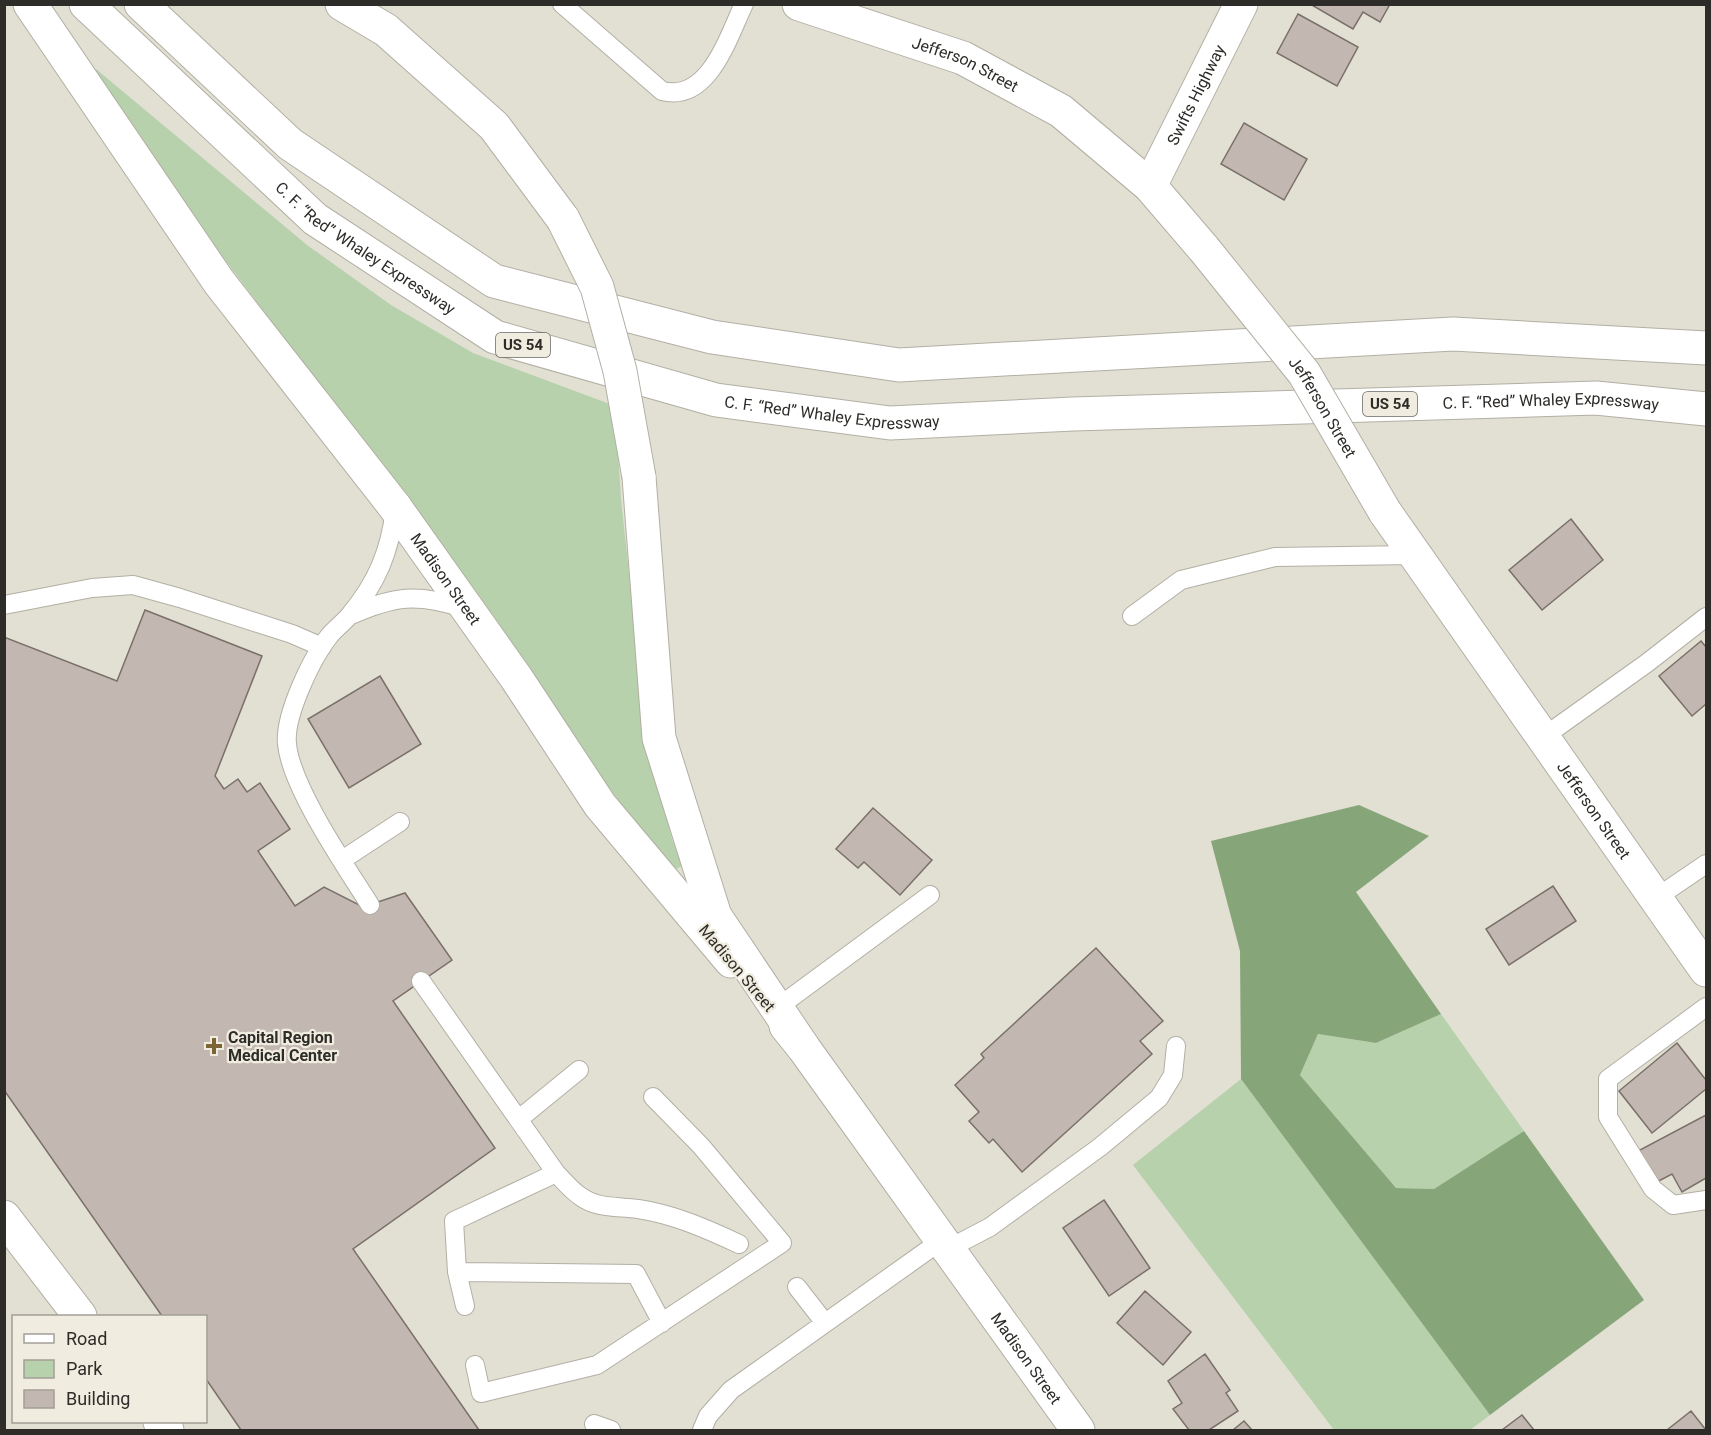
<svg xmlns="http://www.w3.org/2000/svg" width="1711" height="1435" font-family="Roboto,sans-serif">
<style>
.green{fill:#b6d1ab}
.forest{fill:#86a679}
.building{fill:#c3b8b1;stroke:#7a706a;stroke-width:1.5}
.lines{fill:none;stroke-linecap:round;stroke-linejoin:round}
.service-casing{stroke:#b2afa4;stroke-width:20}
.minor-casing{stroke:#b2afa4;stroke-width:35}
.tertiary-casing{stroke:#b2afa4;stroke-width:35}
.secondary-casing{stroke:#b2afa4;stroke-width:35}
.motorway-casing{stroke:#b2afa4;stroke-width:35}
.service{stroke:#fff;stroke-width:18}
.minor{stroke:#fff;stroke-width:33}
.tertiary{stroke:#fff;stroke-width:33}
.secondary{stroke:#fff;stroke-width:33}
.motorway{stroke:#fff;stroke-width:33}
.tertiary-bridge-casing{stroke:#b2afa4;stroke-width:35;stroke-linecap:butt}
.motorway-bridge-casing{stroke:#b2afa4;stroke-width:35;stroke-linecap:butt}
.tertiary-bridge{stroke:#fff;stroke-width:33}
.motorway-bridge{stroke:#fff;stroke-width:33}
.poi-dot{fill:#7c6535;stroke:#f0ece0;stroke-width:2}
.labels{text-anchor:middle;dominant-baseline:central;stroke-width:4.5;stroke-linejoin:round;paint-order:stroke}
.shield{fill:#f0ece0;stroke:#68665f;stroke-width:1.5}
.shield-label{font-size:15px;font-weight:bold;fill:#2e2c28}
.street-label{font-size:16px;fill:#2e2c28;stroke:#f0ece0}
.poi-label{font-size:16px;font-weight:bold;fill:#2e2c28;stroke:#f0ece0;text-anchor:start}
</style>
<rect width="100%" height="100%" fill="#e2dfd3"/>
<!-- green -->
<path class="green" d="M96,69L307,245L391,305L473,353L615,406L621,499L647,741L672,839L682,866L670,872L330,399L207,236L91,75Z
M1441,1014L1524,1131L1434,1189L1396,1188L1300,1075L1318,1034L1376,1043Z
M1241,1079L1490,1415L1470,1430H1334L1133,1165Z"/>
<!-- forest -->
<path class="forest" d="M1359,805L1429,836L1356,892L1441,1014L1376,1043L1318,1034L1300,1075L1396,1188L1434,1189L1524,1131L1644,1300L1490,1415L1241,1079L1240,951L1211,841Z"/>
<!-- building -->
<path class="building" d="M1310,4H1390L1380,22L1363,12L1353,29Z
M1298,14L1358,47L1337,86L1277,53Z
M1244,123L1307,159L1284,200L1221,164Z
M1571,519L1603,560L1542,610L1509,570Z
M145,610L262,656L215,776L224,789L238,779L247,792L260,783L290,829L258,851L295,906L324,887L363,907L405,893L452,960L393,1001L495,1148L353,1249L479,1430H241L206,1379V1316H162L4,1090V637L117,681Z
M1701,641L1706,647V704L1692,716L1659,676Z
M380,676L421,744L349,788L308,719Z
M873,808L932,860L900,895L864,862L858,868L836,849Z
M1553,886L1576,921L1509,965L1486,929Z
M1096,948L1163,1021L1140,1041L1152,1054L1022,1172L993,1139L989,1143L969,1121L979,1112L955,1085L984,1058L981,1054Z
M1677,1043L1706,1080V1089L1652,1133L1619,1091Z
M1706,1115V1178L1682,1192L1672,1174L1655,1183L1638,1151Z
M1104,1200L1150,1268L1109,1296L1063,1228Z
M1145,1291L1191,1332L1163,1365L1117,1323Z
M1205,1354L1230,1390L1226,1393L1238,1411L1209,1430H1189L1173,1409L1182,1403L1168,1381Z
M1691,1411L1706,1430H1667Z
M1522,1415L1534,1430H1502Z
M1244,1421L1252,1430H1233Z"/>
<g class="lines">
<!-- service casing -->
<g class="service-casing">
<path id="service" d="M562,4L662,91C709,103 728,37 744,4
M4,605L92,588L133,585L180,598L292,634L322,647
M351,615C394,596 417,593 463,608
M1132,616L1181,580L1275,557L1414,555
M1542,738L1647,663L1706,617
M342,860L400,822
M1656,898L1706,864
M370,905C346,867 291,787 287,744C284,716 312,657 330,635C336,628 343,623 349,616C377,583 390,551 395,509
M421,981L556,1173C564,1181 571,1190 580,1196C597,1209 618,1206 638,1209C673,1214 707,1229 739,1244
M1706,1007L1608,1079V1117L1653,1189L1673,1205L1706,1200
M777,1008L930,895
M519,1119L579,1070
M948,1249L990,1227L1100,1147L1159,1098L1173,1075L1176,1046
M457,1272L636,1274L662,1323
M797,1287L825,1323
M465,1306L457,1272L454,1221L556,1173
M475,1365L481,1393L597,1365L782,1243L701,1146L653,1097
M594,1424L611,1430
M702,1430L708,1416L731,1390L942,1240"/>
</g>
<!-- minor casing -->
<g class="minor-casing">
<g id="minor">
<path id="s1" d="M1150,186L1241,4"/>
<path d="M4,1217L80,1316"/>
<path d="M160,1422L167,1430"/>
</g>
</g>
<!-- tertiary casing -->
<g class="tertiary-casing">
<g id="tertiary">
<path id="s2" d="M799,4L963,58L1061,111L1150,186L1204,249"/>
<path id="s3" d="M1385,512L1706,970"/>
</g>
</g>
<!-- secondary casing -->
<g class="secondary-casing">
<g id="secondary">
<path id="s4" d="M395,507L517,679L600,805L731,961"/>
<path id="s5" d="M786,1026L803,1047L1078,1430"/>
</g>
</g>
<!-- motorway casing -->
<g class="motorway-casing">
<g id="motorway">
<path d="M30,4L219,282L395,507"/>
<path id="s6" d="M86,4L315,219L495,337L716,400L890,423L1073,414L1596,398L1706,409"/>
<path d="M141,4L290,144L494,281L712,337L899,365L1453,334L1706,348"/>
<path d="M342,4L386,30L494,126L563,219"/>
<path d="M639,477L659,738L715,916L803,1047"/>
</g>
</g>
<!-- service -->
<use href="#service" class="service"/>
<!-- minor -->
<use href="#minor" class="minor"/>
<!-- tertiary -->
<use href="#tertiary" class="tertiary"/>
<!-- secondary -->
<use href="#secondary" class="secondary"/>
<!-- motorway -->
<use href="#motorway" class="motorway"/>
<!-- tertiary-bridge casing -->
<g class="tertiary-bridge-casing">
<g id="tertiary-bridge">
<path id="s7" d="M1204,249L1304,373L1385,512"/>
</g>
</g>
<!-- motorway-bridge casing -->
<g class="motorway-bridge-casing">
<path id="motorway-bridge" d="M563,219L597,287L620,371L639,477"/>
</g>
<!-- tertiary-bridge -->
<use href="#tertiary-bridge" class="tertiary-bridge"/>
<!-- motorway-bridge -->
<use href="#motorway-bridge" class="motorway-bridge"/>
</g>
<!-- markers -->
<path class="poi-dot" d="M211 1037h6v6h6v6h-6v6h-6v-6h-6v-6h6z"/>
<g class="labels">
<!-- shield labels -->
<g class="shield">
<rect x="496" y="333" width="54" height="24" rx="4.5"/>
<rect x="1363" y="392" width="54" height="24" rx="4.5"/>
</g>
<g class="shield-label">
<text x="523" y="345">US 54</text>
<text x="1390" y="404">US 54</text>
</g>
<!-- street labels -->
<g class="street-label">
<text stroke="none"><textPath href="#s2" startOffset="177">Jefferson Street</textPath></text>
<text stroke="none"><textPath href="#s1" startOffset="102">Swifts Highway</textPath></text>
<text stroke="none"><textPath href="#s6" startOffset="372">C. F. “Red” Whaley Expressway</textPath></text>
<text stroke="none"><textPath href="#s6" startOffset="1596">C. F. “Red” Whaley Expressway</textPath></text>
<text stroke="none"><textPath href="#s7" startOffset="198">Jefferson Street</textPath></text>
<text stroke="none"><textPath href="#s6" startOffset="876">C. F. “Red” Whaley Expressway</textPath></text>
<text stroke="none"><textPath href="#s4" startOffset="88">Madison Street</textPath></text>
<text stroke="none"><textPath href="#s3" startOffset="364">Jefferson Street</textPath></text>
<text transform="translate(737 968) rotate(50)">Madison Street</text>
<text stroke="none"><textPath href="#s5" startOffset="410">Madison Street</textPath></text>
</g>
<!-- poi labels -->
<g class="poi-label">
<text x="228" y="1037">Capital Region<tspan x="228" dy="18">Medical Center</tspan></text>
</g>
</g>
<!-- border -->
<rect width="1711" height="1435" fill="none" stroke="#2e2c28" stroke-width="12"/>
<!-- legend -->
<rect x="12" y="1315" width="195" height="108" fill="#f0ece0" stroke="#a29f96" stroke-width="1.5"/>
<rect x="24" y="1334" width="30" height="9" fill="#ffffff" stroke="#a29f96" stroke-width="1.5"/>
<text x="66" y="1345" font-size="18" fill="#2e2c28">Road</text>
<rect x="24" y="1360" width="30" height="18" fill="#b6d1ab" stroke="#a29f96" stroke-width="1.5"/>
<text x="66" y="1375" font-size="18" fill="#2e2c28">Park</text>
<rect x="24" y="1390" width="30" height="18" fill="#c3b8b1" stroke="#a29f96" stroke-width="1.5"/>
<text x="66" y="1405" font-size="18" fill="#2e2c28">Building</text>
</svg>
